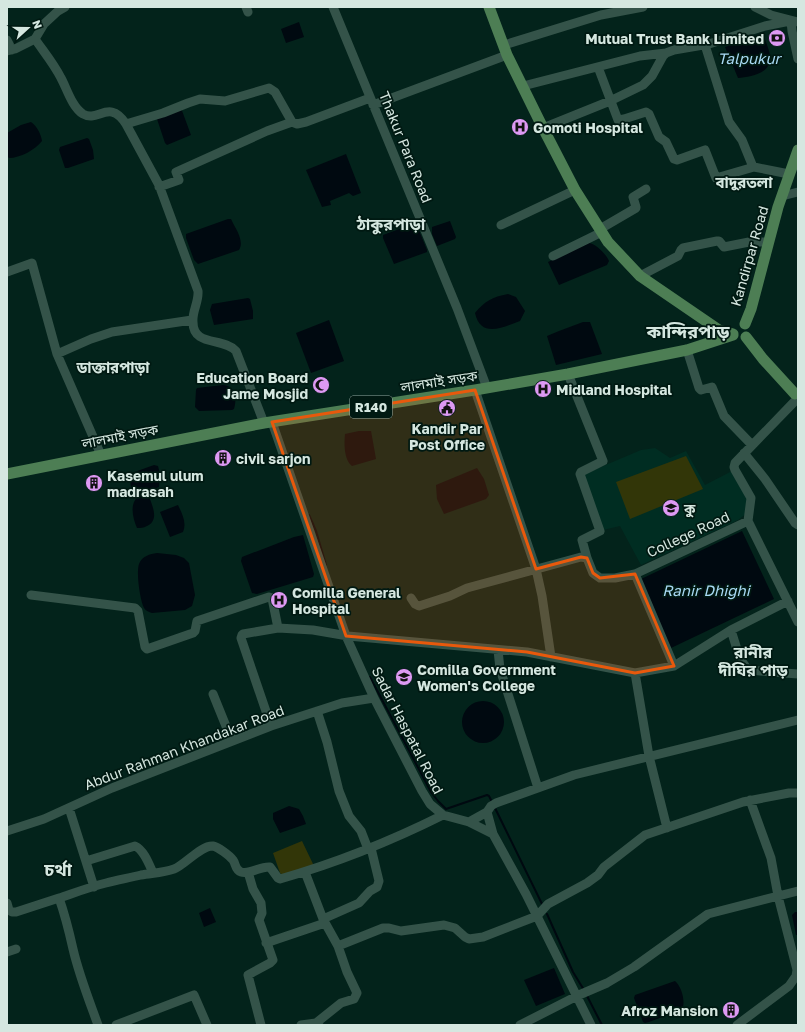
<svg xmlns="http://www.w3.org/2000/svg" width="805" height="1032" font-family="'Golos Text','Noto Sans Bengali',sans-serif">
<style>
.built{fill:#002d22}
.green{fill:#323608}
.water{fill:#000910}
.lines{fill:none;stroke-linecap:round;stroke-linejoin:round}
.stream{stroke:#000910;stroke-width:2}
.minor{stroke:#345349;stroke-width:9}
.major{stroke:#4d7e54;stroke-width:11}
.marked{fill:#e8590c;fill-opacity:0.2;stroke:#e8590c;stroke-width:3;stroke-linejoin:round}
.labels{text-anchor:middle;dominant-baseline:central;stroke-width:3.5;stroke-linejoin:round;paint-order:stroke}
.shield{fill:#001912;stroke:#95a9a2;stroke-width:1}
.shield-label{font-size:13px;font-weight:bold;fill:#d5e7e0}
.poi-label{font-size:14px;font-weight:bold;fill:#d5e7e0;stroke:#001912;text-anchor:start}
.street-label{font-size:14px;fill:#d5e7e0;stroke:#001912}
.water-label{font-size:15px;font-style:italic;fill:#a8d9f3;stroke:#001912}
.neighbourhood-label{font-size:15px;font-weight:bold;fill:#d5e7e0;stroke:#001912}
.quarter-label{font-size:16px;font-weight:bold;fill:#d5e7e0;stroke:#001912}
.district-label{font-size:18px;font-weight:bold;fill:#d5e7e0;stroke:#001912}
</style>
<rect width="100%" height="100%" fill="#03231b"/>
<!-- built -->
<path class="built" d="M655,448L670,458L686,451L705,485L732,471L747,496V513L738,520L641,565L620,526L603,530L582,475L641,450Z"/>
<!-- green -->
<path class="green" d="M686,456L703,489L630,519L616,482Z
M302,841L314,866L283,875L280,873L273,853Z"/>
<!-- water -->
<path class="water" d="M299,22L304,37L286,43L281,29Z
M764,35C765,42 771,52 770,59C770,74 749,77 738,78L725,47Z
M181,108L191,135L167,145L165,143L157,119Z
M31,122C37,126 41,134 42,141C35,150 20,158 9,158L7,156V133L21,125Z
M87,138L89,139L93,150L94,159L68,168H65L59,150L60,147Z
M346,154L361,193L353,196L349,193L330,201L331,205L322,207L306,170Z
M228,219H231C235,228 245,241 239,250L198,264L194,260L186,238V234Z
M450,221L456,237L455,239L437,246L432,234V227Z
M416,223L427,250V252L394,264L383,238V235Z
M589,243C596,244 606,254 609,261L607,265L559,285L548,262Z
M508,294L516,297L525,311L520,321C503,327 481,339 475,313C485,301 492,297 508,294Z
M248,298L250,299L253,311V319L214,325L210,310L212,304Z
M329,320L344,361L311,373L296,333Z
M583,322H590L602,354L556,365L547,336L559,331Z
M223,385C236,386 237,398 234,409L232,410L199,411L195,407L196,390L197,388Z
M359,431H371L376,459L352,466C344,460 344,444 345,434Z
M154,465L158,466L160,474L159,487L136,495L131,487L129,474Z
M477,468L484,479L489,495L486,499L444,514L437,499L436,485Z
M144,494H148C152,505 160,520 147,526C143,528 141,528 137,528C132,517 128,498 144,494Z
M178,505C182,514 187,522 183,532L170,537L160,512Z
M742,531L774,599L671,648L639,580Z
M303,535L314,574L313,577L257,594L252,593L241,561L242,557L294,537Z
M157,553L176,555L184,558L189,563L195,595L192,606L185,610L152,613C149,612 146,611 144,608C140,600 136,573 139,564C142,556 150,554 157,553Z
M462 722a21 21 0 1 1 42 0a21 21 0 1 1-42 0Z
M289,806L299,809L303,816L306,824L280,833L273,819V813Z
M210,908L216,922L204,927L199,913Z
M795,912H798L797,935H796L792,915Z
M554,968L565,994L536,1006L524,980Z
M675,981C681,986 685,999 683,1007L676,1012L649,1022L645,1023L643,1022L634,998L635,995Z"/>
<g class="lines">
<!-- stream -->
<path class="stream" d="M309,515L316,531L326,565
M370,677L431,792L438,801L446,809L487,795L489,796L492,802
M495,808L543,906
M547,914L573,972L584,990
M586,994L602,1025"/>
<!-- minor -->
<path class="minor" d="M246,7L248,12
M333,7L457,308L487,388
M755,7L771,15L798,22
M791,21L792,31L798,59
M35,39C44,52 54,64 61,78C67,89 72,107 83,114C98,123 109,98 126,124L159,185L198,291C199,302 192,311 193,322C193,347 223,337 236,351L264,423
M7,40L12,50
M504,45L601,15L643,7
M705,45L729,122L742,140L753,167
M7,51L15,49L35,39L44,24L58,11L65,7
M598,67L618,120L624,119L646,112L649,114L659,137L666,142L674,159L677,160L705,150L716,178L754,167L789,174
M523,86L640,56L666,53L674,50L709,44L765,26L790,21
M373,105L507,55
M126,124L163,113L188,103L200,99L225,101L269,88L275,92L292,122
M543,128L610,101L643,85L652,76L663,56L666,53
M159,187L179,180L176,172L267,131L292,122L297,124L306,122L370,98
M782,196L798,192
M501,225L575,190
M600,229L636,208V207L633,197L646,189
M553,256L602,232
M7,272L32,263L57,354L101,455
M640,276L678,256L681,250L683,248L717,241H719L724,247L749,242H768
M687,350L699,388L701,390L712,387L724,416L752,445
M57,354L91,339L112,332L192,320
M568,374L603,461L581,472L580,474L600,531L582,540L587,558
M475,390L536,569L542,596L551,657
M272,422L346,636L374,698L422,791L430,804L443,815L469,822L493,834
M744,453L765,479L795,523L798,525
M748,521L798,622
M635,574L674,666
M31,595L135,608L138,611L145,647L147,649L193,633L195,631L197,621L269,597L272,598L278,628L313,630L348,636L527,652L635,673L674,666L731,630L740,659L746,667L751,670L760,671L798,674
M411,598L415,604L419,606L450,596L467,588L581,557L587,558L593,573L600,578H615L635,574L748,521L751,498L735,470L734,467L735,463L795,401
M731,630L788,601
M498,650L500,669L538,788
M635,673L649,756L667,828
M213,694L232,741
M317,711L327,742L339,791L349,816L361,831L368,849
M271,726L241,638L242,635L243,634L278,628
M69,808L94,887
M487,812L493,834L526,894L591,1025
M469,822L487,812L491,806L496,803L574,775L798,720
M7,831L44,819L112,788L271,726L342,703L374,698
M86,861L135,846C144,850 149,864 153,873
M248,872L253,889L261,903L262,913L259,920L273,960L270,963L248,975L261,1025
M305,872L323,919L338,946L347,972L357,993L354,999L341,1003L316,1023
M59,898C74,893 90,887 106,883C117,880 129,878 141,875C152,873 163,873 174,869C185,865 201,845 213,846C218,847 229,855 233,860C236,864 235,870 241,872C250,875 260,866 270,867L278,878L280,879C336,863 391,841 443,815
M7,903L9,910L12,912H16L59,898C65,915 69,931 73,949C79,975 89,1000 98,1025
M323,919L359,903L370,891L377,887L379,881L371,848
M266,943L325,923
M338,946L383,928H389L401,931L444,925L455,928L465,937L469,939L483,937L537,916L548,904L587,883L598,875L604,867L645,835L743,802L789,793H798
M7,952L16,949
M116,1025L194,995L207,1025
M301,1025L316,1023L319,1025
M520,1025L579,995L607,983L634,967L708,914L798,891
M737,1025L789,986L796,976L797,970L778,896L771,858L750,800"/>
<!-- major -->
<path class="major" d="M489,7L507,55L543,128L575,190L608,242L640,276L719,330L733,334
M745,324L751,309L778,207L798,150
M746,337L763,359L795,394
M7,474L264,423L475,390L568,374L687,350L733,335"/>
</g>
<!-- marked area -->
<path class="marked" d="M475,390L536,569L581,557L587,558L593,573L600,578L635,574L674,666L635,673L527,652L346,636L272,422Z"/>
<!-- icons -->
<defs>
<g id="bank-disc" transform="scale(0.9)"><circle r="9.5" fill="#dd99f3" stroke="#001912"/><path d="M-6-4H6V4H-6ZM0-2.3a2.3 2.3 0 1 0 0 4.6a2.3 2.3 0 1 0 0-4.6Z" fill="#111"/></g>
<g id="hospital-disc" transform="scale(0.9)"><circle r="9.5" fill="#dd99f3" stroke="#001912"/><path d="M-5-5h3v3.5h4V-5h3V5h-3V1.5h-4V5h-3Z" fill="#111"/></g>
<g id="mosque-disc" transform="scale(0.9)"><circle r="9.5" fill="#dd99f3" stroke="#001912"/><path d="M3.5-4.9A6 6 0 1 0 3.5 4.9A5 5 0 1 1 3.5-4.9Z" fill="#111"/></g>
<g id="civic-disc" transform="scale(0.9)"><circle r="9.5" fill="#dd99f3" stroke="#001912"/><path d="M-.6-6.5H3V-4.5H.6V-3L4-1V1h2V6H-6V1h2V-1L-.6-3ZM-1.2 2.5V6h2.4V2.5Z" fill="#111"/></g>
<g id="building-disc" transform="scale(0.9)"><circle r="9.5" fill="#dd99f3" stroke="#001912"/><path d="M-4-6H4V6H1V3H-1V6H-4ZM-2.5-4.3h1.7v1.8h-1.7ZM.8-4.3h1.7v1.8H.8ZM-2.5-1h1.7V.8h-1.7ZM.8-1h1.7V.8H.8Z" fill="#111"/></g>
<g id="university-disc" transform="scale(0.9)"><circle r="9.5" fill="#dd99f3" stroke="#001912"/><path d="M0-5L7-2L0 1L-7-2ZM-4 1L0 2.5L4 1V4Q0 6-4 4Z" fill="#111"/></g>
</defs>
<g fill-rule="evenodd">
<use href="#bank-disc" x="777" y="38"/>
<use href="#hospital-disc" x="520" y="127"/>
<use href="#mosque-disc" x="321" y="385"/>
<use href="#hospital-disc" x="543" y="389"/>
<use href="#civic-disc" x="447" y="408"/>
<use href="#building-disc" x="223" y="458"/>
<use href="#building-disc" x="94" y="483"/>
<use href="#university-disc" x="671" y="508"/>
<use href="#hospital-disc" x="279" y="600"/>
<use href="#university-disc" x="404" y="677"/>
<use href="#building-disc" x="731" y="1010"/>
</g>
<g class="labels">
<!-- shield labels -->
<rect class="shield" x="350" y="396" width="42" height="22" rx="3"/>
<g class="shield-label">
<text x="371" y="407">R140</text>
</g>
<!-- poi labels -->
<g class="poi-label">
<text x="764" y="38" text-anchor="end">Mutual Trust Bank Limited</text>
<text x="533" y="127">Gomoti Hospital</text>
<text x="308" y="377" text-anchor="end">Education Board<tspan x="308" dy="16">Jame Mosjid</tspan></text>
<text x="556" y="389">Midland Hospital</text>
<text x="447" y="428" text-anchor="middle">Kandir Par<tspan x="447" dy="16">Post Office</tspan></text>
<text x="236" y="458">civil sarjon</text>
<text x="107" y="475">Kasemul ulum<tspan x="107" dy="16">madrasah</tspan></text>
<text x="684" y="508">কু</text>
<text x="292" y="592">Comilla General<tspan x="292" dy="16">Hospital</tspan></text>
<text x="417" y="669">Comilla Government<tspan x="417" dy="16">Women's College</tspan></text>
<text x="718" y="1010" text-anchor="end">Afroz Mansion</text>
</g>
<!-- street labels -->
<g class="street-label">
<text transform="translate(406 147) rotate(68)">Thakur Para Road</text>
<text transform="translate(749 256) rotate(-74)">Kandirpar Road</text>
<text transform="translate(439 381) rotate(-9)">লালমাই সড়ক</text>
<text transform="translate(120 436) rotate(-11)">লালমাই সড়ক</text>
<text transform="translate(688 534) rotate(-25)">College Road</text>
<text transform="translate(408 730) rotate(63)">Sadar Haspatal Road</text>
<text transform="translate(184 747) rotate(-21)">Abdur Rahman Khandakar Road</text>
</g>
<!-- water labels -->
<g class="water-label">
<text x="749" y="58">Talpukur</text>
<text x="706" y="590">Ranir Dhighi</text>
</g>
<!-- neighbourhood labels -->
<g class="neighbourhood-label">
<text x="744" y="182">বাদুরতলা</text>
<text x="113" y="367">ডাক্তারপাড়া</text>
</g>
<!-- quarter labels -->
<g class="quarter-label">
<text x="391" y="224">ঠাকুরপাড়া</text>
<text x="753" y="652">রানীর<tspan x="753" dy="18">দীঘির পাড়</tspan></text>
</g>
<!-- district labels -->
<g class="district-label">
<text x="688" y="331">কান্দিরপাড়</text>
<text x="58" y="869">চর্থা</text>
</g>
</g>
<!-- border -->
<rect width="805" height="1032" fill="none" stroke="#d5e7e0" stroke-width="16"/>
<!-- north arrow -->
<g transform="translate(28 28) rotate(69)" stroke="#001912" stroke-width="3" paint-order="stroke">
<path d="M0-3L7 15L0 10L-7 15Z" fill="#d5e7e0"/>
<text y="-6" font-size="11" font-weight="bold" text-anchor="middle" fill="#d5e7e0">N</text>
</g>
</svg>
